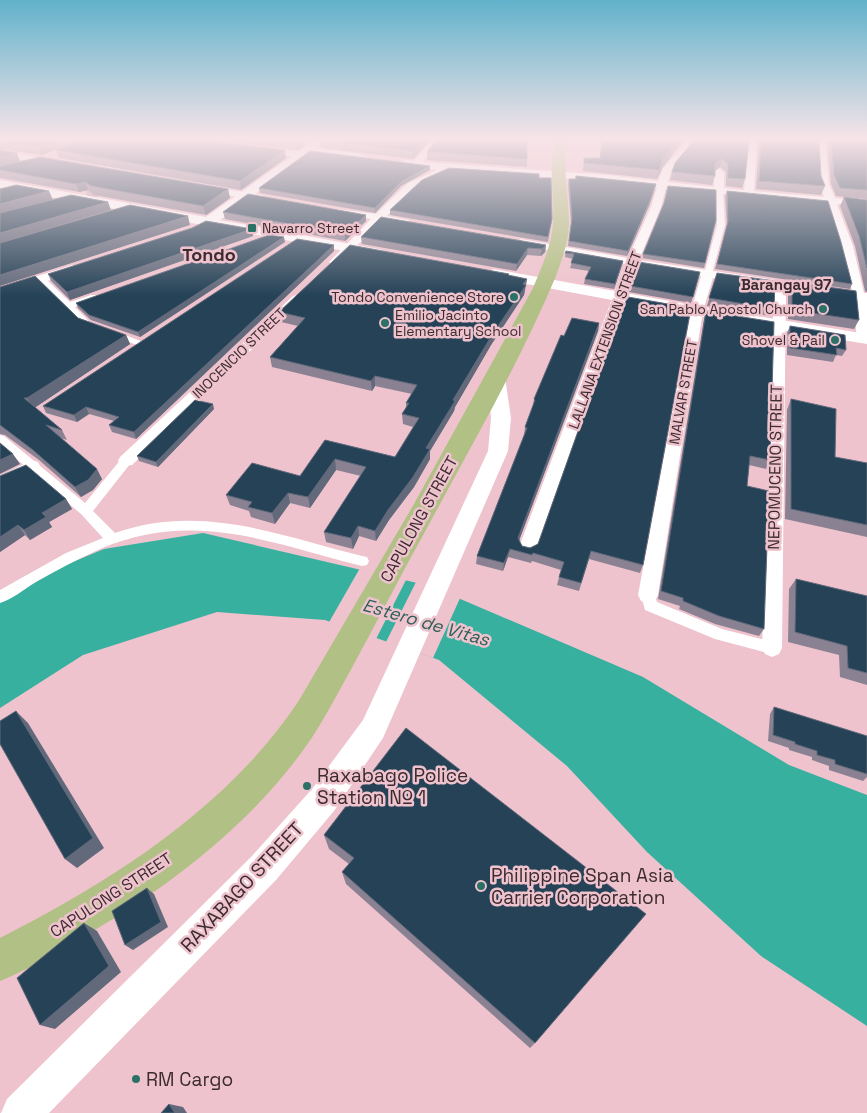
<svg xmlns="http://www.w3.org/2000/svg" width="867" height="1113" font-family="'Space Grotesk',sans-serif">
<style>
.water{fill:#37b09f}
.pier{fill:#eec3cd}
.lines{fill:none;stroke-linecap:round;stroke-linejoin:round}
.minor-tunnel{stroke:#caa5ae;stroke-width:10;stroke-dasharray:10 5;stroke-linecap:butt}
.pedestrian{fill:#fff;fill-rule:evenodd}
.minor{fill:#fff;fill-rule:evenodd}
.tertiary{fill:#fff;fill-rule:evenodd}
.primary{fill:#b1c084;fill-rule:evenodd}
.wall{fill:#8a8292}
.shaded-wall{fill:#61697a}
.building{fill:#254257;stroke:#61697a}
.poi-dot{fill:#2b7167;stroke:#eec3cd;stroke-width:2}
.labels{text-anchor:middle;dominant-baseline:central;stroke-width:5;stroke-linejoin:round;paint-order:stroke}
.far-poi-label{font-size:14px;fill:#3c2b30;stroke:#eec3cd;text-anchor:end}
.far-street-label{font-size:14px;fill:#3c2b30;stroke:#eec3cd}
.far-neighbourhood-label{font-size:15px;font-weight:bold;fill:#3c2b30;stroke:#eec3cd}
.street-label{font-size:16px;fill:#3c2b30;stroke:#eec3cd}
.far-district-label{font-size:18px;font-weight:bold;fill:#3c2b30;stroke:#eec3cd}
.water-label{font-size:18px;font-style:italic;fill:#2e5f57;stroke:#eec3cd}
.near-poi-label{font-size:19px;fill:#3c2b30;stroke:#eec3cd;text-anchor:start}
.near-street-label{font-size:19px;fill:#3c2b30;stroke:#eec3cd}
</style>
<rect width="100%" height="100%" fill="#eec3cd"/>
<!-- water -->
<path class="water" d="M203,533L430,586L643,677L789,765L867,795V1026L761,956L647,852L567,766L439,660L325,620L217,612L83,655L0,708V592L104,549Z"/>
<!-- pier -->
<path class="pier" d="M360,568L407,578L376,639L328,624Z
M417,580L430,583L461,596L433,658L386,642Z"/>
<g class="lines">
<!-- minor-tunnel -->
<path class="minor-tunnel" d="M87,195L117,187"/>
<!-- pedestrian -->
<path class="pedestrian" d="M716,189L723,191L725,225L712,274L708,277L704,274L717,225Z
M41,276L44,277L70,302L91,295H97V299L75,307L90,322L146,343L141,346L137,345L84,326L38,281V277Z
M0,435L4,436L85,503L122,458H130L132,461L130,464L93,511L115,533C200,503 279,535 362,556L367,557L369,561L367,565L362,566C270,543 194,509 100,549C78,559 57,570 36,582C24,589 13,599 0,603V590L66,553L103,538L81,514L0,445Z
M648,589L653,591L657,602L722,629L777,643L780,648L777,653L772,654L715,639L645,610L641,595L643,591Z"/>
<!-- minor -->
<path class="minor" d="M436,140H447L434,148L423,162L608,175L658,181L663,169L687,140H696L671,171L668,182L714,187V172L719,169L724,172V188L744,190L749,140H757L754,191L824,197L819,184L817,140H825L829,184L835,198L867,201V207L837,204L853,246L864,293H867V342H859L857,339L853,299L786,289L782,648L779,654L772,657L765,654L762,648L774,287L713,278L703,311L658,595L655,601L648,603L641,601L638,595L691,311L701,276L636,266L537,547L535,552L528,554L521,552L519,547L625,264L521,245L515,242L521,239L628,258L651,207L657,187L608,181L449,171L414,187L387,216L409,220L410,222L409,224L381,221L339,264H331L329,262L331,260L371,219L337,213L336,211L337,209L376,214L408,183L437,170L416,168L400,163L405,160L414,161L428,144ZM666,188L827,204L841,246L852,291L639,260L661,207Z
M261,147L302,152L307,155L302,158L258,152L256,150Z
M309,147L361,154L366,157L361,160L306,152L304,150Z
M0,150L53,160L58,163L53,166L0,156Z
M206,186L262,195L267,198L262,201L202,191L201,189Z
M72,265L76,266L78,269L76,272L0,296V288Z
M297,295L303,299L301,302L132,465L126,466L120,465L118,461L120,457L293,296Z
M32,460L38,462L40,466L38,470L0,489V476Z"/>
<!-- tertiary -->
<path class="tertiary" d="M315,140H328L220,220L378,249L383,250L385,253L383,256L378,257L0,188V180L206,217Z
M494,269L697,306L867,334V344L697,316L489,277L486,274L489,271Z
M496,372L502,373L505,377L511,418L508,451L383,738L334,811L276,880L49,1113H1L7,1099L252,856L312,789L363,720L488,451L491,418L487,377L490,373Z"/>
<!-- primary -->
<path class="primary" d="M556,140H569C561,168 569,194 569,223C569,241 562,259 556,276C520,362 471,446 427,528C400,576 375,626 348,675C336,696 325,718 311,739C253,824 167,889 78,940C53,955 27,970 0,981V938C112,881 227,808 298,702L414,504L532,290C541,269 551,247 553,224C555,195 547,169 556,140Z"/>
</g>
<!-- wall -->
<path class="wall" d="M0,140H77L42,155L0,149Z
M219,140H302L303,146L298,150Z
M320,140H436L430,141L413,159L321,148Z
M602,140H684L662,168L657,179L583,171L584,158H600Z
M749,140L745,179L742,188L726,186V172L720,167L715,171V176L712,185L670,180L675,163Z
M759,140H819L821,176L825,186L821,195L756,189Z
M827,140H867V199L836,196L831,184Z
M0,150L20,161L228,189L230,198L206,215L94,195L88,190L79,192L0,178Z
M56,150L286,158L241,190L59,158Z
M427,152L527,159V167L427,160Z
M430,166V170L401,186L375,213L260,193L259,188Z
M576,176L655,189L649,206L627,256L568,246L571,223L568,184L569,179H575Z
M539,178L552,219L548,242L390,215V210Z
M727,191L852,284L850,289L715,269L727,225L725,196Z
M844,197L867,200V292L865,291L855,246L840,206Z
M223,212L366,221L345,241L225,219Z
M716,220L704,268L642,258L643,254Z
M252,229L253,236L70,300L51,281L48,274Z
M361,237L546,245L545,252L541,256L527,255L516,271L362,244Z
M285,242L140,337L91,320L78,308L76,303Z
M334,251L136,439L112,432L109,425L114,421L89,414L77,422L46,413L43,406Z
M566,251L623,261L614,289L584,284L585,279L589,271L570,268L573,259L565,257Z
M700,272L691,303L629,292L630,286Z
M717,273L774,309L771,316L707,306Z
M509,274V276L527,279L524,295L491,345L455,407L454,411L430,451V459L414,487L389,520L376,541L359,536L353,549L326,542L324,532L361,476L336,470L310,508L290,503L275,524L251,517L249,511L230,505L226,495L300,476L325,440L395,457L413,427L403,424L402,414L406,408V403L412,394L375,386L372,391L272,367L270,357L298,326L281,322L279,312Z
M792,282L859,320L854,329L788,319V291Z
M0,287L78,318L126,335L130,344L35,407L62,430L67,440L61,438L102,479L93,490L81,497L39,460L5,435L0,434Z
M706,311L770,460L766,469L749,465L747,486L764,629L759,636L715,624L679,609L680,606L658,599L704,319Z
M620,313L643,565L640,573L589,559L579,591L557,585L561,570L532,561L531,563L508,557L503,571L476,564L477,556L524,435L525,427L533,406L534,399L564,336L599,323L598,331L519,540L522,546L530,548L538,544Z
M790,326L846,350L842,356L836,355L833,362L787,355V333Z
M791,399L835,457L867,463V537L785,519L787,410Z
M214,409L158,467L139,461L137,456Z
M0,476L66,499L72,509L49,522L52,527L30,540L25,535L0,552Z
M796,579L867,596V685L840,677L839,655L788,642L789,589Z
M774,707L867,736V777L863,781L829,770V766L812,760V757L789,750V748L768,741L770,714Z
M406,728L535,1043L530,1048L346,884L342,872L349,864L329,849L324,835Z"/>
<!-- shaded-wall -->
<path class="shaded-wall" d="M55,140H77L42,155L39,147Z
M299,140H302L303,146L298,150L297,142Z
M424,140H436L430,141L413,159V151Z
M680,140H684L662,168L657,179L659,170L663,159Z
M285,150L286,158L241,190L240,181Z
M17,153L20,161L0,166V157Z
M722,159L720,167L712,172L715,164Z
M430,166V170L401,186L375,213V208L401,182Z
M85,182L88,190L79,192L76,184Z
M228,189L230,198L206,215L203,206Z
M655,189L649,206L627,256L628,251Z
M49,191L53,200L0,214V204Z
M108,202L111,210L0,243V233Z
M366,215V221L345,241V234Z
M188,216L190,225L0,286V275Z
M252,229L253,236L70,300L67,292Z
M284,237L285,242L140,337L138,332Z
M334,245V251L136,439L134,432Z
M546,245L545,252L541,256L542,249Z
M528,248L527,255L516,271L517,264Z
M623,261L622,265L614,289L615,284Z
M527,279L524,295L491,345L455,407L454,411L430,451V459L414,487L389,520L376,541L375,531L426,448L453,400L492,335Z
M599,323L598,331L517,546L518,538Z
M126,335L130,344L33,409L27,398Z
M375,376V386L372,391L371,381Z
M213,404L214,409L158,467L156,462Z
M86,407L89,414L77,422L74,415Z
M13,454L20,464L0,474V460Z
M335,459L336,470L310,508L308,497Z
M97,469L102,479L93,490L81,497L75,487Z
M288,493L290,503L275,524L272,513Z
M66,499L72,509L49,522L52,527L30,540L24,530L42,513Z
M18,525L25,535L0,552V537Z
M358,526L359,536L353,549L351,538Z
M510,549L508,557L503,571L504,563Z
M16,711L28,723L104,848L77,868L65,859Z
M147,888L154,894L168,927L133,950L125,945Z
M84,923L97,931L121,972L55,1029L40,1025Z
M169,1104L183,1107L187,1113H175Z"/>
<!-- building -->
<path class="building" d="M0,140H55L39,147L0,141Z
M78,140H204L285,150L240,181L56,150Z
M286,140H299L297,142Z
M323,140H424L413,151Z
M437,140H527V159L427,152L435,141Z
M602,140H680L663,159L659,170L584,163V158H600Z
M694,140H749L745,179L728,178V164L722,159L715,164V176L672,172L675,163Z
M761,140H819L821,176L825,186L759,181Z
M831,140H867V190L840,188L834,175Z
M0,150L17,153L0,157Z
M310,151L430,166L401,182L375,208L259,188Z
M40,157L228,189L203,206L91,186L85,182L76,184L0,170V166Z
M449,168L539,174V178H551L552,219L548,237L390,210L422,180Z
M576,176L656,184L650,201L628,251L569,241L572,218L569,179H576Z
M16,185L49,191L0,204V189Z
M668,186L716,190V220L705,263L643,254L664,203Z
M727,191L828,201L841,242L852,284L717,264L728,221Z
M248,194L366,215L345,234L223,212Z
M71,195L108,202L0,233V213Z
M844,197L867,200V268L859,236Z
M130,205L188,216L0,275V243Z
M381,217L546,245L542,249L528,248L517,264L361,237Z
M206,221L252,229L67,292L48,274L192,228Z
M269,235L284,237L138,332L89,315L76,303Z
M297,239L334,245L134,432L109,425L119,417L86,407L74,415L43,406Z
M350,245L509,274L508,275L527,279L523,284L526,285L492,335L453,400L455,401L426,448L430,449L413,477L388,510L375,531L358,526L351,538L324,532L366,467L335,459L308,497L288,493L272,513L248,507L252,502L226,495L252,463L300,476L325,440L395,457L419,418L402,414L409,403H406L417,385L375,376L371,381L270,357L305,318L279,312Z
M566,251L623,261L615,284L585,279L591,267L571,263L574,254L565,253Z
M639,262L700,272L693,297L630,286Z
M717,273L775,281L774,309L709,298Z
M35,276L78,318L126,335L27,398H24L62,430L46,425L97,469L88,480L75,487L33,450L0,425V287Z
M792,282L856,291L859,320L792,310Z
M628,297L691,308L643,565L591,551L581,583L559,577L564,562L533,553L532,555L510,549L504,563L477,556L527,428L525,427L535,400L534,399L561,335L564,336L572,318L599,323L518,538L522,546L530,548L538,544L620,313Z
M706,311L774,322L770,460L750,456L747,486L769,491L764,629L719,616L683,601V598L661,591Z
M790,326L845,335L846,350L836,348L837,355L790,348Z
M791,399L836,409L835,457L867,463V525L791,509Z
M195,400L213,404L156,462L137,456Z
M0,443L13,454L0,460Z
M26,465L66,499L42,513L46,517L24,530L18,525L0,537V476Z
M796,579L867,596V673L848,668L847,646L795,632Z
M774,707L867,736V774L835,764V760L817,755V751L795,744V742L773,735Z
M16,711L93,838L65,859L0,744V721Z
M406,728L646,914L535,1043L342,872L354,858L324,835Z
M147,888L161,922L125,945L112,911Z
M84,923L109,966L40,1025L17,978Z
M169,1104L175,1113H161Z"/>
<!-- sky -->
<linearGradient id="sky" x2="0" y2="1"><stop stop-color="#61b2cb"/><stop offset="0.47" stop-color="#f7e4e8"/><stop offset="1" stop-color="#f7e4e8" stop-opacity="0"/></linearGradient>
<rect width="867" height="296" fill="url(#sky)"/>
<!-- markers -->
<g class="poi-dot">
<rect x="247" y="223" width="10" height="10" rx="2.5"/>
<circle cx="514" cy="297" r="5"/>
<circle cx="823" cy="309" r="5"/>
<circle cx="385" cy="323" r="5"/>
<circle cx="835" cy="340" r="5"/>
<circle cx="307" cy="786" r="5"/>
<circle cx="481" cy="886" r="5"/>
<circle cx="136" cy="1079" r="5"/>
</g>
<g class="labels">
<!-- far-poi labels -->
<g class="far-poi-label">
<text x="262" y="228" text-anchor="start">Navarro Street</text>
<text x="504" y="297">Tondo Convenience Store</text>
<text x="813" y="309">San Pablo Apostol Church</text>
<text x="395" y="315" text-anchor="start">Emilio Jacinto<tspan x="395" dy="16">Elementary School</tspan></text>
<text x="825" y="340">Shovel &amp; Pail</text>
</g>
<!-- far-street labels -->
<g class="far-street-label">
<text transform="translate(605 340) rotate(-70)">LALLANA EXTENSION STREET</text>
<text transform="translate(239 353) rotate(-44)">INOCENCIO STREET</text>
<text transform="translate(683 392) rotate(-80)">MALVAR STREET</text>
</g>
<!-- far-neighbourhood labels -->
<g class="far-neighbourhood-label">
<text x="786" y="284">Barangay 97</text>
</g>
<!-- street labels -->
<g class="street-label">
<text transform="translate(775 467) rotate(-89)">NEPOMUCENO STREET</text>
<text transform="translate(419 519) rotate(-61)">CAPULONG STREET</text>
<text transform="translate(111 895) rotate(-33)">CAPULONG STREET</text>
</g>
<!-- far-district labels -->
<g class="far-district-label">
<text x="209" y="254">Tondo</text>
</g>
<!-- water labels -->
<g class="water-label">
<text transform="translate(426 622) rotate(16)">Estero de Vitas</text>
</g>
<!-- near-poi labels -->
<g class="near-poi-label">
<text x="317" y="775">Raxabago Police<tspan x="317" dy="22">Station № 1</tspan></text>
<text x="491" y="875">Philippine Span Asia<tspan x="491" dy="22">Carrier Corporation</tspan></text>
<text x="146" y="1079">RM Cargo</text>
</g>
<!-- near-street labels -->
<g class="near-street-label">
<text transform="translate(242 887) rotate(-47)">RAXABAGO STREET</text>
</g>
</g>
</svg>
